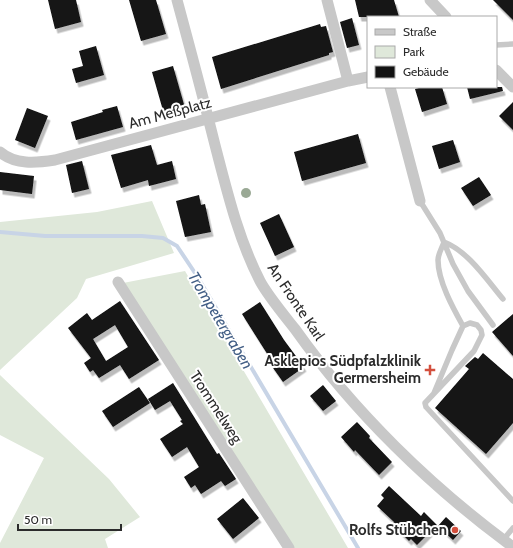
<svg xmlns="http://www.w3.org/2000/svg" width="513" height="548" font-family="Cabin,sans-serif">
<defs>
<filter id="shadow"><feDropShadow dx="2.5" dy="4.5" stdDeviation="0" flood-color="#0004"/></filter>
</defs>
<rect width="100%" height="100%" fill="#fff"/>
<path fill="#dfe8da" d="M152 201 174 253 86 279 77 298 0 370V222L97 212Z
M185 271 348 548H294L123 283Z
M0 375 109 479 140 517 105 539 108 548H0V543L44 458 0 435Z"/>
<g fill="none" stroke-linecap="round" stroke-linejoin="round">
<path stroke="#c8d4e6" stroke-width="4" d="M0 232 45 236H142L163 238 177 246 197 276 358 548"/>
</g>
<path fill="#121212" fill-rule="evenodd" filter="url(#shadow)" d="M48 0H76L81 22 55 29Z
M129 0H156L166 34 141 41Z
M355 0H394L399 17H359Z
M493 0H513V20Z
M352 18 359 45 347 48 340 22Z
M320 24 321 27 326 26 333 52 329 53V55L221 89 212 57Z
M96 46 104 75 76 83 72 69 83 66 79 51Z
M173 66 185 108 164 114 152 72Z
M423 87H442L447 104 422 112 415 89Z
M467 87H502L503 91 470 99Z
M513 102V130L499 116Z
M117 106 123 127 76 140 71 122 103 112 102 110Z
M27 108 48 116 35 148 15 140Z
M358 134 366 163 302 181 294 152Z
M453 140 460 162 439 169 432 146Z
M151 145 157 165 172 161 176 179 149 186 148 180 121 188 111 155Z
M82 161 89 189 72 193 66 165Z
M0 172 34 176 32 194 0 190Z
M479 177 491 195 473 206 461 188Z
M199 195 201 205 205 204 211 232 185 237 176 201Z
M279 214 294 247 275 256 260 223Z
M120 301 159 360 129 379 120 365 99 378 93 370 90 372 84 363 91 358 68 328 87 313 92 320ZM115 325 128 347 106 361 93 339Z
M260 302 284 340 304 367 283 382 271 365 273 363 242 314Z
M513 314V356L492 332Z
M483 353 513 379V423L486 454 435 408 469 369 465 366 475 357 478 359Z
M173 383 217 454 219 453 236 479 225 486 221 481 201 494 195 485 191 488 184 477 199 467 187 447 172 457 160 439 183 424 180 421 182 420 170 401 155 410 148 399Z
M323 385 336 401 323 411 310 396Z
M139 387 150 403 113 427 102 411Z
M357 422 370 436 369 438 392 462 379 475 355 450 354 452 341 437Z
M389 486 421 516 424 512 437 525 417 545 411 539 409 541 392 524 394 522 377 506 384 498 381 495Z
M243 498 259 518 233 539 217 519Z
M446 517 461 531 453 540 438 526Z"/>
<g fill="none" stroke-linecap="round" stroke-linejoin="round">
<path stroke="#c8c8c8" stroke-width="5.5" d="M496 45 513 44
M420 201 440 233 453 264 468 291 493 325
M444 242C442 248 438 254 438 260 438 281 453 308 463 326
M444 242C468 251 487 280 503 299
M434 393 452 350 463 326 470 323 477 325 481 330 482 335 474 351 425 403 426 407 513 501
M503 540 513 528"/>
<path stroke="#c8c8c8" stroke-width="11" d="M177 0C190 48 203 97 215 145 227 191 238 238 260 281 268 296 284 315 295 329 354 412 431 487 513 547
M327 0 348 81
M430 0 446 17
M496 70 513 87
M390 87 420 201
M0 152C15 165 36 163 55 160L348 81 368 77
M118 282 289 548"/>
</g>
<circle fill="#9aa995" cx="246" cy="193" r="5"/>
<g fill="#d34f3d" stroke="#fff" stroke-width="1.5">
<path d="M428 364h4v4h4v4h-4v4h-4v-4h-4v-4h4z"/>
<circle cx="455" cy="530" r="4"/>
</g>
<g text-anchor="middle" stroke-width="4" stroke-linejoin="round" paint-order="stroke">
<g font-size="15" fill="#2b2b2b" stroke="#fff">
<text transform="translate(170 113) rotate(-15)" y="5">Am Meßplatz</text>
<text transform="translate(296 302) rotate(56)" y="5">An Fronte Karl</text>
<text transform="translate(216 407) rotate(57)" y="5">Trommelweg</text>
</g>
<g font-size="15" font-weight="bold" fill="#2b2b2b" stroke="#fff" text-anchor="end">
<text x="421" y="366">Asklepios Südpfalzklinik<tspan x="421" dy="17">Germersheim</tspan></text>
<text x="447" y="535">Rolfs Stübchen</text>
</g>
<g font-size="16" font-style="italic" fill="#425e85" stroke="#fff">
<text transform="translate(221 320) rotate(59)" y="6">Trompetergraben</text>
</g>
</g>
<rect x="367" y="16" width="130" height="72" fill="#ffffff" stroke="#aaaaaa"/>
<rect x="375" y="29" width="20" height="6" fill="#c8c8c8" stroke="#aaaaaa"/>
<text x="403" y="36" font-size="12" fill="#2b2b2b">Straße</text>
<rect x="375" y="46" width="20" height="12" fill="#dfe8da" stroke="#aaaaaa"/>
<text x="403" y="56" font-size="12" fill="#2b2b2b">Park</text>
<rect x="375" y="66" width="20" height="12" fill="#121212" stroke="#aaaaaa"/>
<text x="403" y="76" font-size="12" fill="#2b2b2b">Gebäude</text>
<path d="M18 524v6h103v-6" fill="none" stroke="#2b2b2b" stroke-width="2"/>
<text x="24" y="524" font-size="12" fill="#2b2b2b" stroke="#ffffff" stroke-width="3" paint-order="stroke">50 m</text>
</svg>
